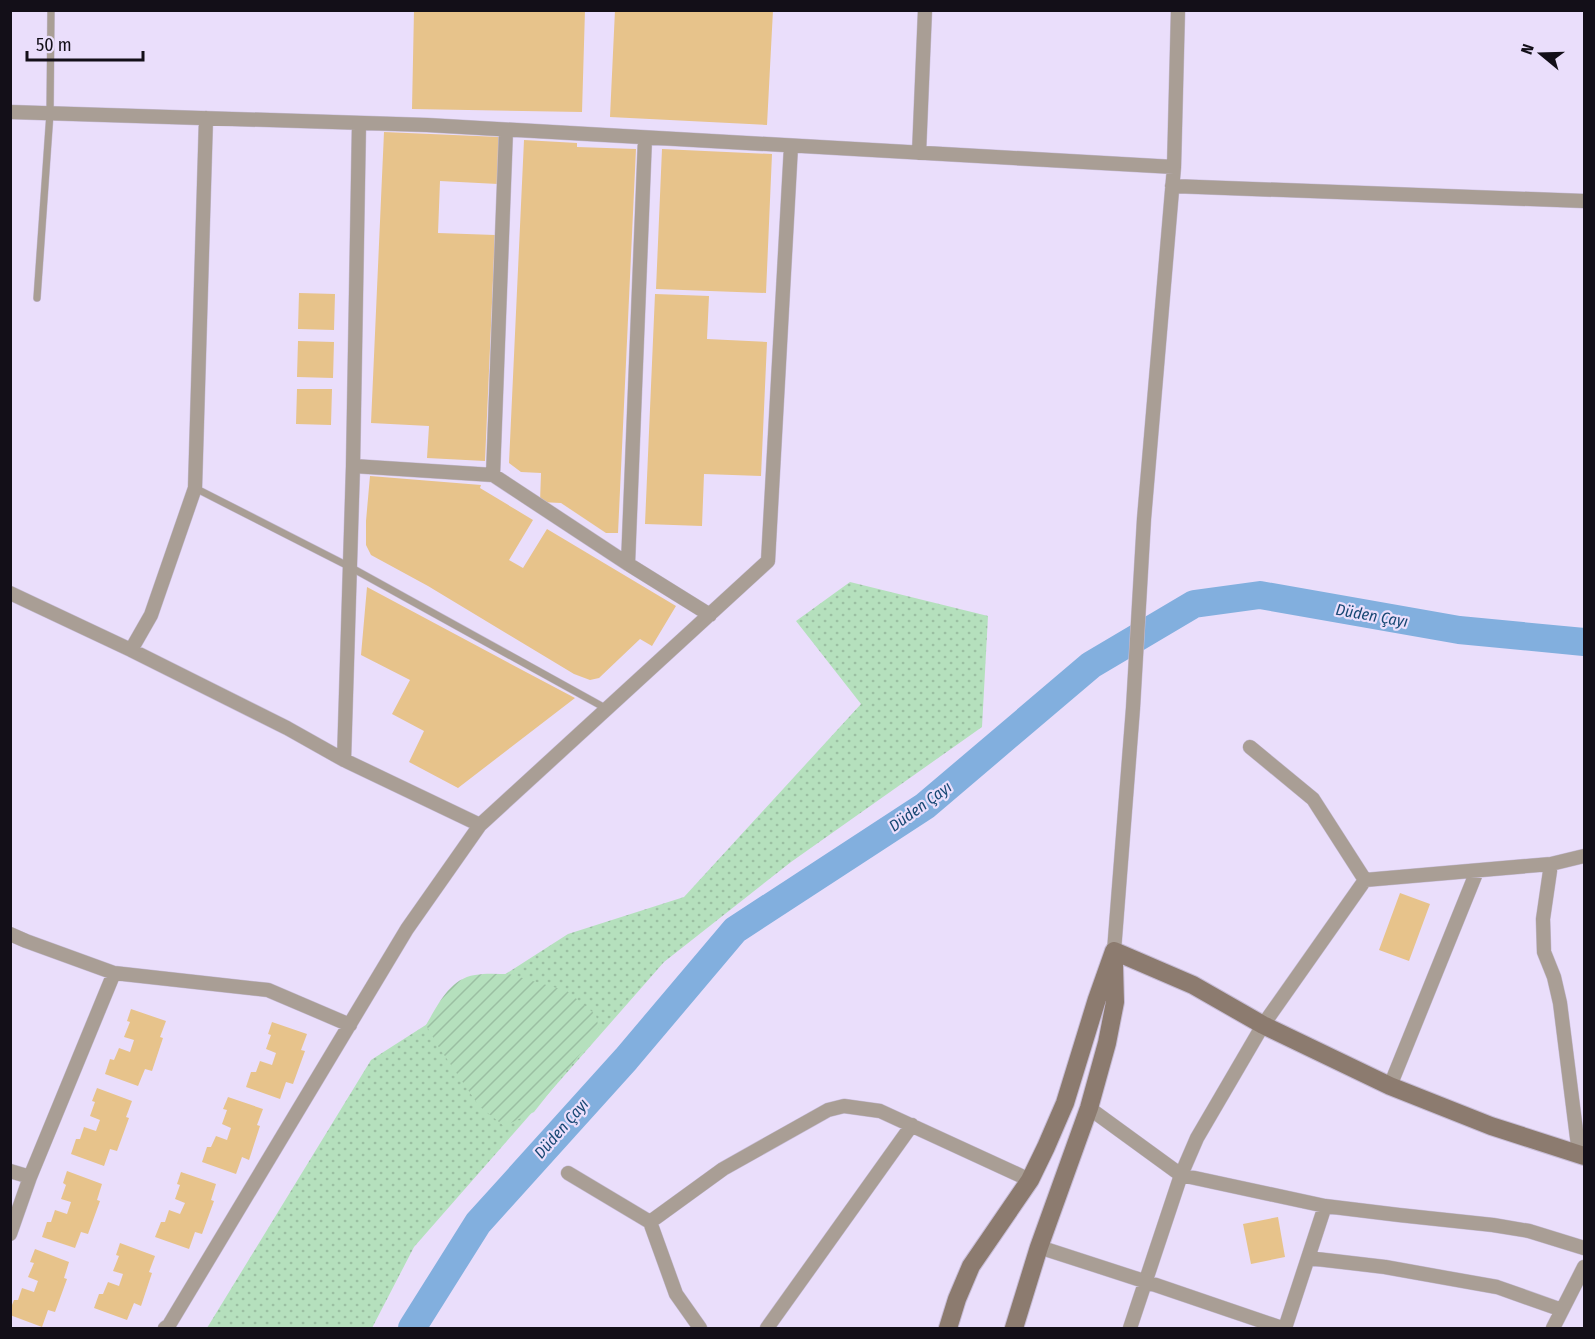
<svg xmlns="http://www.w3.org/2000/svg" width="1595" height="1339" font-family="'Fira Sans Condensed',sans-serif">
<defs>
<pattern id="grass-dots" width="8" height="8" patternUnits="userSpaceOnUse" patternTransform="scale(1.5)"><rect width="8" height="8" fill="#b5e0bd"/><path d="M2 2h.1M6 6h.1" fill="none" stroke="#9bbfa2" stroke-width="1.8" stroke-linecap="round"/></pattern>
<pattern id="garden-furrows" width="10" height="10" patternUnits="userSpaceOnUse" patternTransform="scale(1.5)"><rect width="10" height="10" fill="#b5e0bd"/><path d="M-1 1l2-2M0 10L10 0M9 11l2-2" fill="none" stroke="#9bbfa2"/></pattern>
</defs>
<rect width="100%" height="100%" fill="#eadefb"/>
<path fill="url(#grass-dots)" d="M850 582 988 616 982 727 791 862 664 962 414 1247 372 1328H207L371 1060 568 934 684 897 861 704 796 621Z"/>
<path fill="url(#garden-furrows)" d="M509 974 567 991 596 1015 599 1030 534 1112 504 1126 479 1106 438 1046 426 1025C438 1005 449 979 475 975 485 973 498 974 509 974Z"/>
<g fill="none" stroke-linecap="round" stroke-linejoin="round">
<path stroke="#82afde" stroke-width="28" d="M412 1328 478 1223 626 1059 735 930 925 806 1091 665 1194 604 1260 595 1459 630 1584 642"/>
</g>
<path fill="#e7c38b" d="M414 10H585L582 112 412 109Z
M615 10H773L767 125 610 117Z
M384 132 500 137 498 184 440 181 438 233 495 235 485 461 427 458 429 426 371 423Z
M524 140 577 143V147L636 149 618 533H606L561 503 540 502 541 473 521 472 509 463Z
M662 149 772 154 766 293 656 289Z
M299 293 335 294 334 330 298 329Z
M655 294 709 296 707 339 767 342 761 476 704 474 702 526 645 524Z
M298 341 334 342 333 378 297 377Z
M297 389H332L331 425 296 424Z
M370 476 481 485 480 488 533 520 509 560 523 568 547 529 676 606 652 646 640 639 599 678 590 680 574 674 428 586 371 555 366 545V521Z
M367 587 524 671 575 698 458 788 409 762 424 731 392 714 410 680 361 655Z
M1400 893 1430 904 1409 961 1379 950Z
M131 1009 166 1021 160 1037 163 1038 152 1071 145 1069 138 1086 105 1074 110 1059 114 1060 119 1048 130 1052 134 1040 124 1037 130 1022 127 1021Z
M272 1022 307 1034 301 1050 305 1051 293 1084 286 1082 280 1099 246 1087 251 1072H256L260 1061 272 1065 276 1053 266 1049 271 1035 268 1034Z
M97 1088 132 1101 126 1117 129 1118 117 1151 110 1149 104 1166 71 1154 76 1139H80L84 1127 96 1131 100 1120 90 1116 95 1102 92 1101Z
M228 1097 263 1109 257 1125 260 1126 249 1160 242 1157 236 1174 202 1162 207 1147H211L216 1136 227 1140 231 1128 222 1124 227 1110 223 1109Z
M67 1171 102 1184 97 1200 100 1201 88 1234 81 1232 75 1248 42 1237 47 1222H51L55 1210 67 1214 71 1202 61 1199 66 1185 63 1183Z
M181 1172 216 1184 211 1200 214 1201 202 1234 195 1232 189 1249 155 1237 161 1222H165L169 1210 180 1214 185 1203 175 1199 180 1185 177 1184Z
M1278 1217 1285 1257 1251 1264 1243 1224Z
M120 1243 155 1256 149 1272 152 1273 141 1306 134 1303 127 1320 94 1308 99 1294H103L108 1282 119 1286 123 1274 113 1271 119 1256 116 1255Z
M35 1249 69 1262 64 1278 67 1279 55 1312 48 1310 42 1327 10 1315V1310L14 1300H18L22 1288 34 1292 38 1281 28 1277 34 1263 30 1262Z"/>
<g fill="none" stroke-linecap="round" stroke-linejoin="round">
<g stroke="#c8bdd7" stroke-width="8">
<path id="service" d="M37 298 50 113 51 10
M195 488 350 567 607 709"/>
</g>
<g stroke="#c8bdd7" stroke-width="15">
<path id="minor" d="M10 112 427 125 1174 167 1178 10
M506 130 493 475 628 564 710 615
M919 153 925 10
M1172 186 1584 201
M353 466 493 475
M628 564 645 138
M10 593 131 650 287 728 344 760 480 825
M131 650 151 615 195 488 206 118
M344 760 353 466 359 123
M1551 864 1543 919 1544 952 1554 977 1560 1003 1579 1154
M1365 880 1551 864 1584 856
M10 934 26 941 114 973 268 990 350 1025
M1114 951 1133 708 1144 519 1174 167
M1390 1086 1477 871
M1089 1108 1181 1175 1325 1206 1399 1215 1493 1225 1529 1231 1584 1248
M10 1171 30 1177
M568 1173 650 1222
M10 1234 30 1177 114 973
M1039 1247 1144 1281 1282 1328
M1308 1258 1385 1267 1497 1287 1562 1310
M165 1328 169 1325 407 929 480 825 768 561 791 146
M700 1328 676 1294 650 1222 723 1169 828 1110 844 1106 880 1111 1030 1180
M767 1328 912 1125
M1130 1328 1181 1175 1197 1138 1263 1025 1365 880 1313 799 1250 747
M1285 1328 1325 1206
M1553 1328 1584 1267"/>
</g>
<g stroke="#c8bdd7" stroke-width="20">
<path id="secondary" d="M1114 951 1193 985 1263 1025 1390 1086 1491 1126 1584 1156
M948 1328 957 1299 971 1266 1030 1180 1046 1147 1065 1103 1097 999 1114 951
M1014 1328 1039 1247 1089 1108 1107 1043 1115 1002 1114 965"/>
</g>
<use href="#service" stroke="#a99e95" stroke-width="7"/>
<use href="#minor" stroke="#a99e95" stroke-width="14"/>
<use href="#secondary" stroke="#8c7b6f" stroke-width="18"/>
</g>
<g text-anchor="middle" stroke-width="4.5" stroke-linejoin="round" paint-order="stroke">
<g font-size="16" font-style="italic" fill="#164773" stroke="#eadefb">
<text transform="translate(1372 615) rotate(10)" y="6">Düden Çayı</text>
<text transform="translate(920 806) rotate(-36)" y="6">Düden Çayı</text>
<text transform="translate(561 1128) rotate(-49)" y="6">Düden Çayı</text>
</g>
</g>
<rect width="1595" height="1339" fill="none" stroke="#130f18" stroke-width="24"/>
<g transform="translate(1541 54) rotate(289)" stroke="#eadefb" stroke-width="4.5" paint-order="stroke">
<path d="M0-4.5L10 22L0 15L-10 22Z" fill="#130f18"/>
<text y="-9" font-size="16" font-weight="bold" text-anchor="middle" fill="#130f18">N</text>
</g>
<path d="M27 51v9h116v-9" fill="none" stroke="#130f18" stroke-width="3"/>
<text x="36" y="51" font-size="18" fill="#130f18" stroke="#eadefb" stroke-width="4.5" paint-order="stroke">50 m</text>
</svg>
